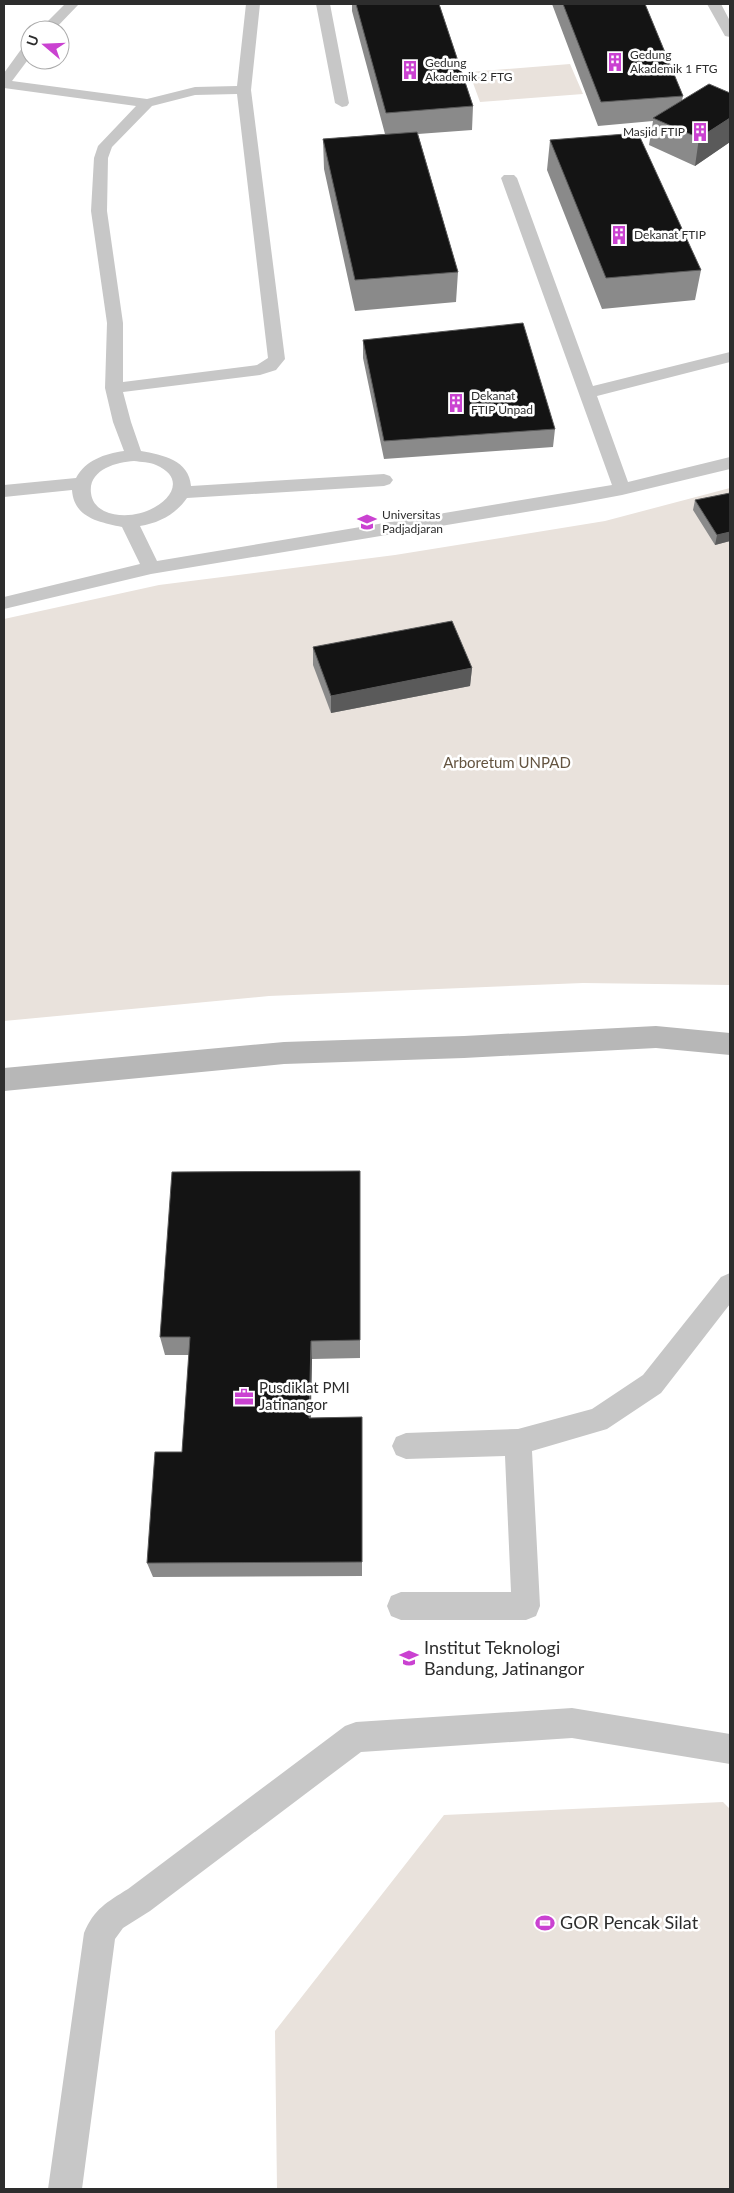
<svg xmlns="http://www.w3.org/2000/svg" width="734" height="2193" font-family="Lato,sans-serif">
<rect width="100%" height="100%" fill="#fff"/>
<path fill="#e9e2dc" d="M570 64 583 94 480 102 469 72Z
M730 488V985L583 983 269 996 4 1021V619L159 585 395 555 605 521Z
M723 1802 730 1809V2189H277L275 2031 444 1815Z"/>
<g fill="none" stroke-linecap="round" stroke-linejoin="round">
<path fill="#c7c7c7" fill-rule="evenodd" d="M65 4H79L54 30H39Z
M246 4H260L251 90 285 359 276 370 260 375 123 392 131 422 141 451C163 455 189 460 191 486L384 474 390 476 393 480 390 484 384 486 187 498C176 514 159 523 140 526L157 561 612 485 501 178 504 175H514L517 178 593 386 730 352V362L597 396 628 482 730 457V469L622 495 574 504 151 574 4 609V597L140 564 122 527C99 522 74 518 72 490L4 497V485L76 478C86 460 104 454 124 451L113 422 105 388 107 323 91 211 94 158 98 146 136 106 4 88V73L25 44 30 43V57L12 81 147 99 195 87 237 86ZM237 94 268 358 257 365 123 382V323L107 211 108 158 112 147 152 106 195 95ZM134 461C141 462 150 462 156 465 202 485 144 529 104 511 97 507 92 502 91 493 88 470 116 462 134 461Z
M316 4H330L349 103 347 106 342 107 335 103Z
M707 4H721L730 21V37L725 36Z
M730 1273V1304L661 1393 607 1429 532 1451 540 1606 536 1616 526 1620H401L391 1616 387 1606 391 1596 401 1592H511L505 1456 406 1459 396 1455 392 1446 396 1437 406 1433 518 1429 592 1409 643 1375 721 1277Z
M572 1708 730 1734V1764L572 1738 361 1752 150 1911 123 1928 115 1939 82 2189H48L84 1933C94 1909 107 1902 128 1889L345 1726 356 1722Z"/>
<path fill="#b7b7b7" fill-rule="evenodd" d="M656 1026 730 1033V1055L656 1048 464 1058 284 1064 4 1091V1068L284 1042 464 1036Z"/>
</g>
<path fill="#8a8a8a" d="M352 4H439L473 106 472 130 418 134 458 272 456 302 355 311 324 169 323 139 385 134 352 11Z
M552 4H645L683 96 682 100 730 93V142L695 166 649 145 653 121 598 126Z
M550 140 701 270 695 300 602 309 547 170Z
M363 340 555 429 553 447 384 459 363 358Z
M730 493V541L715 545 693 510 695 500Z
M313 647 472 668 470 686 331 713 313 665Z
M360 1171V1358L312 1359 311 1418 362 1417V1576L153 1577 147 1563 182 1452 189 1355H165L160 1337Z"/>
<path fill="#5a5a5a" d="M730 118V142L695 166 699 138Z
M730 532V541L715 545 717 535Z
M472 668 470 686 331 713V696Z
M311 1341 312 1359 310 1434 309 1418Z"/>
<path fill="#141414" stroke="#5a5a5a" d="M356 4H439L473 106 386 113Z
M563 4H645L683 96 601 102Z
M709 84 730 93V118L699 138 653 118Z
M417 132 458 272 355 280 323 139Z
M638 133 701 270 606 278 550 140Z
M523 323 555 429 384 441 363 340Z
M730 493V532L717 535 695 500Z
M452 621 472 668 331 696 313 647Z
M360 1171V1340L311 1341 309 1418 362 1417V1562L147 1563 155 1452H182L190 1337H160L172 1172Z"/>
<defs>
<g id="building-bare" transform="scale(1.5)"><path d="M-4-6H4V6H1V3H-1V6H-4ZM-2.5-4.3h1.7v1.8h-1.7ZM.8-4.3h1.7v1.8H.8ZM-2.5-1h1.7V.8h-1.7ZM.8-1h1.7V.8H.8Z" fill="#ca42d1" stroke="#fff" stroke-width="2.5" paint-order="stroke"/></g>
<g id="university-bare" transform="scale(1.5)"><path d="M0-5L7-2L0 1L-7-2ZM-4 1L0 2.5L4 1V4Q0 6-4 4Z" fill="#ca42d1" stroke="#fff" stroke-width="2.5" paint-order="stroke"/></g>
<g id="office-bare" transform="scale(1.5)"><path d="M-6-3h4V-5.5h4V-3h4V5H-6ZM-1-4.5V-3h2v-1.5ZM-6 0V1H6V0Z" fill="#ca42d1" stroke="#fff" stroke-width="2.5" paint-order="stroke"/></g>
<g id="stadium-bare" transform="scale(1.5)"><path d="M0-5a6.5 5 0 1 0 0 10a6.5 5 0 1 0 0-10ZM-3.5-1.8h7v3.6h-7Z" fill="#ca42d1" stroke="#fff" stroke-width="2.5" paint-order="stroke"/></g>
</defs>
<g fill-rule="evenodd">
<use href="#building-bare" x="615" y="62"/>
<use href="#building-bare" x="410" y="70"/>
<use href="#building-bare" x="700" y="132"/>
<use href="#building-bare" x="619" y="235"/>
<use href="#building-bare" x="456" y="403"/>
<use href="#university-bare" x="367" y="522"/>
<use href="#office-bare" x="244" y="1397"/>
<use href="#university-bare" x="409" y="1658"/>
<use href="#stadium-bare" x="545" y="1923"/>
</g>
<g text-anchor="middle" stroke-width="5" stroke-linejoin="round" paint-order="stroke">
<g font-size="12" fill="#2d2d2d" stroke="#fff" text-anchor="start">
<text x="630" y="59">Gedung<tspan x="630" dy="14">Akademik 1 FTG</tspan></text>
<text x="425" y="67">Gedung<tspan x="425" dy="14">Akademik 2 FTG</tspan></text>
<text x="685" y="136" text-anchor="end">Masjid FTIP</text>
<text x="634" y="239">Dekanat FTIP</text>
<text x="471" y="400">Dekanat<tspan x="471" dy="14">FTIP Unpad</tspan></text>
<text x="382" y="519">Universitas<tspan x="382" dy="14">Padjadjaran</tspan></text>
</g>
<g font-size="15" fill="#645440" stroke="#fff">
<text x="507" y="768">Arboretum UNPAD</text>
</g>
<g font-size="15" fill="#2d2d2d" stroke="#fff" text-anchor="start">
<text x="259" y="1393">Pusdiklat PMI<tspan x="259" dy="17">Jatinangor</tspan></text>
</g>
<g font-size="18" fill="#2d2d2d" stroke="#fff" text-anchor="start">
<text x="424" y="1654">Institut Teknologi<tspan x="424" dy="21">Bandung, Jatinangor</tspan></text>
<text x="560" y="1929">GOR Pencak Silat</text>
</g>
</g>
<rect width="734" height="2193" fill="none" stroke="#2d2d2d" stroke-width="10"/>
<g transform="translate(45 45) rotate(289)"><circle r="24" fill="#ffffff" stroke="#ababab"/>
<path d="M0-4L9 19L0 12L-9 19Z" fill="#ca42d1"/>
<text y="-8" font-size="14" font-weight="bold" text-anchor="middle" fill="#2d2d2d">U</text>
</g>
</svg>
